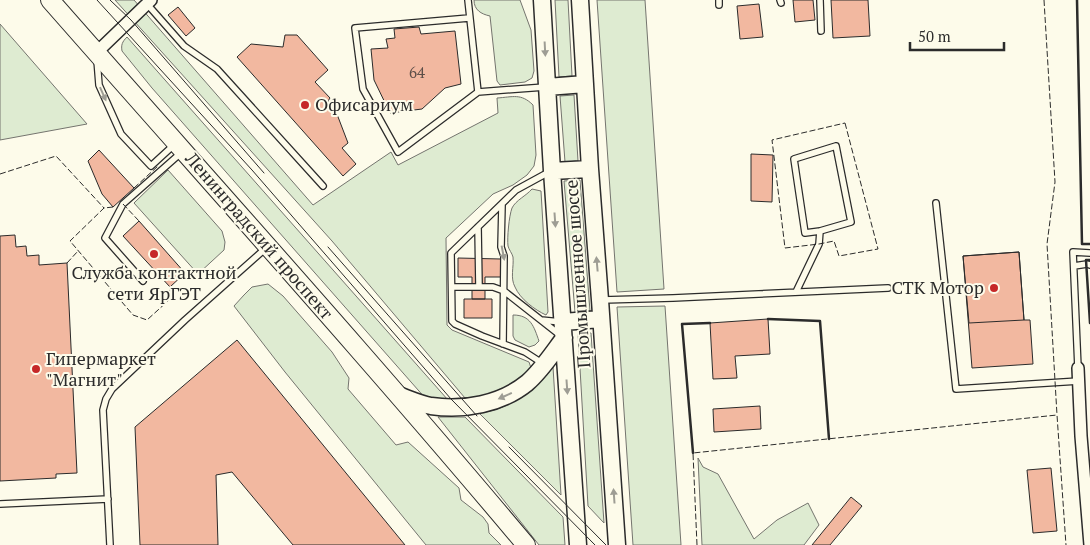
<svg xmlns="http://www.w3.org/2000/svg" width="1090" height="545" font-family="'PT Serif',serif">
<rect width="100%" height="100%" fill="#fdfbea"/>
<path fill="#deebd1" stroke="#74746e" d="M115 0H134L313 205 391 152 398 165 498 113 497 98C513 97 521 93 533 105L536 155 534 166 527 175 513 185 493 194 446 238 447 325 452 330 529 362 531 368C509 389 496 396 465 398L332 241Z
M474 0H520L531 30 534 71 532 78 525 82 500 85 497 81 490 16C481 14 474 10 474 0Z
M555 0H568L572 76 559 77Z
M597 0H645L664 289 617 292Z
M0 24 87 124 0 140Z
M127 37 448 400 426 399 152 88 122 51C121 45 122 42 127 37Z
M574 95 578 161 565 162 560 96Z
M168 170 222 231 225 242 224 250 198 274 134 203Z
M580 180 590 311 575 312 564 181Z
M532 189 541 191 548 312 546 315C535 310 520 299 515 287 510 278 514 267 513 257 512 253 509 250 508 246 507 238 509 216 512 208 516 200 526 196 532 189Z
M268 284 283 296 332 352 349 378 348 389 396 445 408 442 459 488 461 500 483 517 488 524 489 533 501 545H426L285 372 234 306 244 295 252 287Z
M665 306 681 545H633L617 307Z
M513 315C531 315 534 327 539 341L535 345 529 347 515 340 513 336Z
M591 333 604 523 588 506 578 334Z
M553 367 561 495 479 413C508 410 536 390 553 367Z
M438 417H465L563 517 565 545H539Z
M698 458 703 467 718 474 754 539 777 520 808 503 819 525 804 545H702Z"/>
<path fill="#f2b8a0" stroke="#2b2b2b" d="M793 0H813L815 20 795 22Z
M831 0H868L870 36 833 38Z
M759 4 763 37 740 39 737 6Z
M178 7 195 28 186 36 168 15Z
M419 27 421 34 455 31 461 84 445 88 422 109 390 113 374 80 371 49 388 48 386 39 395 38 394 29Z
M285 35H297L328 70 315 82 330 98 328 101 335 109 348 143 342 148 356 164 343 176 237 57 251 44 283 47Z
M99 150 134 188 113 207 102 194 88 161Z
M751 154 773 155 772 202 751 201Z
M139 221 185 273 170 287 123 236Z
M15 235 16 247 26 246 27 256 39 255V265L67 263 77 473 56 474V478L0 481V236Z
M1019 252 1024 320H1030L1033 364 972 368 963 256Z
M1019 252 1024 320 969 323 963 256Z
M458 258 501 259V277H485V299H472V277H458Z
M464 299H492V318H464Z
M768 319 770 354 735 356 737 378 713 379 710 323Z
M237 340 405 545H293L232 472 216 475 218 545H140L135 427Z
M760 406 761 429 714 432 713 409Z
M1051 468 1057 531 1033 533 1027 470Z
M851 497 862 506 830 545H812Z"/>
<g fill="none" stroke-linecap="round" stroke-linejoin="round">
<g stroke="#2b2b2b" stroke-width="8">
<path id="service" d="M468 0 478 92 545 87
M719 0V5
M780 0 781 3
M820 0 821 31
M147 2V4L184 46 217 69 323 186
M469 18 355 28 363 89 398 152 478 92
M97 60 99 85 121 134 151 166 175 144
M936 203 956 389 1079 381
M502 205 501 247 504 256 503 344
M478 227 479 287
M1074 266 1087 264 1090 265
M143 281 105 238 123 204 182 152
M452 287H493L504 291 560 335
M796 292 819 244 820 231 851 222 836 146 794 159 805 233 820 231
M602 300 673 298 888 288
M541 320 561 322
M542 363 525 352 482 336 455 324 452 321 451 253 516 190 549 172
M1078 368 1073 252 1090 253
M0 504 108 499
M110 545 103 410 106 399 112 389 185 320 266 248"/>
</g>
<g stroke="#2b2b2b" stroke-width="14">
<path id="minor" d="M96 53 151 0
M1078 368 1081 436 1090 545"/>
</g>
<g stroke="#2b2b2b" stroke-width="19">
<path id="secondary" d="M542 0 552 171 578 545
M580 0 590 169 600 300 617 545
M547 87 585 84
M552 171 590 169
M563 322 601 319
M398 395C409 399 420 404 431 406 464 411 501 404 527 383 541 371 552 354 564 338"/>
</g>
<g stroke="#2b2b2b" stroke-width="20">
<path id="primary" d="M50 0C209 181 371 360 526 545"/>
</g>
<use href="#service" stroke="#fdfbea" stroke-width="5.5"/>
<use href="#minor" stroke="#fdfbea" stroke-width="11"/>
<use href="#secondary" stroke="#fdfbea" stroke-width="16"/>
<use href="#primary" stroke="#fdfbea" stroke-width="18"/>
<path stroke="#2b2b2b" stroke-width="1" d="M97 0 252 170 451 399 595 545
M110 0 131 20 264 173
M328 247 477 416
M509 447 606 545"/>
<path stroke="#2b2b2b" stroke-width="1" stroke-dasharray="6 2.5" stroke-linecap="butt" d="M1044 0 1055 182 1047 244 1057 415
M845 123 878 249 839 256 834 241 819 244 785 248 772 140Z
M0 174 56 156 104 208
M134 188 158 166
M123 204 139 221
M113 207 104 208 70 241 133 315 147 320 169 300 170 287
M67 263 78 251
M697 545 693 453 1057 415 1066 545"/>
<path stroke="#2b2b2b" stroke-width="2.5" d="M1077 0 1082 244H1090
M1090 260H1086L1090 323
M768 319 820 321 829 439
M693 453 682 324 710 323"/>
</g>
<defs><path id="oneway-solid" d="M-6-.8H1V-3.2L6.5 0L1 3.2V.8H-6Z" transform="scale(1.25)"/></defs>
<g fill="#9e9d94">
<use href="#oneway-solid" transform="translate(545 49) rotate(87)"/>
<use href="#oneway-solid" transform="translate(103 94) rotate(66)"/>
<use href="#oneway-solid" transform="translate(555 220) rotate(86)"/>
<use href="#oneway-solid" transform="translate(503 253) rotate(79)"/>
<use href="#oneway-solid" transform="translate(597 264) rotate(-95)"/>
<use href="#oneway-solid" transform="translate(567 387) rotate(86)"/>
<use href="#oneway-solid" transform="translate(505 396) rotate(156)"/>
<use href="#oneway-solid" transform="translate(614 496) rotate(-94)"/>
</g>
<g fill="#c62828" stroke="#fdfbea" stroke-width="2">
<circle cx="305" cy="105" r="5"/>
<circle cx="154" cy="254" r="5"/>
<circle cx="994" cy="288" r="5"/>
<circle cx="36" cy="369" r="5"/>
</g>
<g text-anchor="middle" stroke-width="4" stroke-linejoin="round" paint-order="stroke">
<g font-size="15" fill="#5d4e48">
<text x="417" y="78">64</text>
</g>
<g font-size="18" fill="#2b2b2b" stroke="#fdfbea" text-anchor="start">
<text x="315" y="111">Офисариум</text>
<text x="154" y="279" text-anchor="middle">Служба контактной<tspan x="154" dy="21">сети ЯрГЭТ</tspan></text>
<text x="984" y="294" text-anchor="end">СТК Мотор</text>
<text x="46" y="365">Гипермаркет<tspan x="46" dy="21">"Магнит"</tspan></text>
</g>
<g font-size="18" fill="#2b2b2b" stroke="#fdfbea">
<text transform="translate(259 236) rotate(49)" y="6">Ленинградский проспект</text>
<text transform="translate(578 274) rotate(-94)" y="6">Промышленное шоссе</text>
</g>
</g>
<path d="M910 42v8h94v-8" fill="none" stroke="#2b2b2b" stroke-width="2.5"/>
<text x="918" y="42" font-size="15" fill="#2b2b2b" stroke="#fdfbea" stroke-width="4" paint-order="stroke">50 m</text>
</svg>
